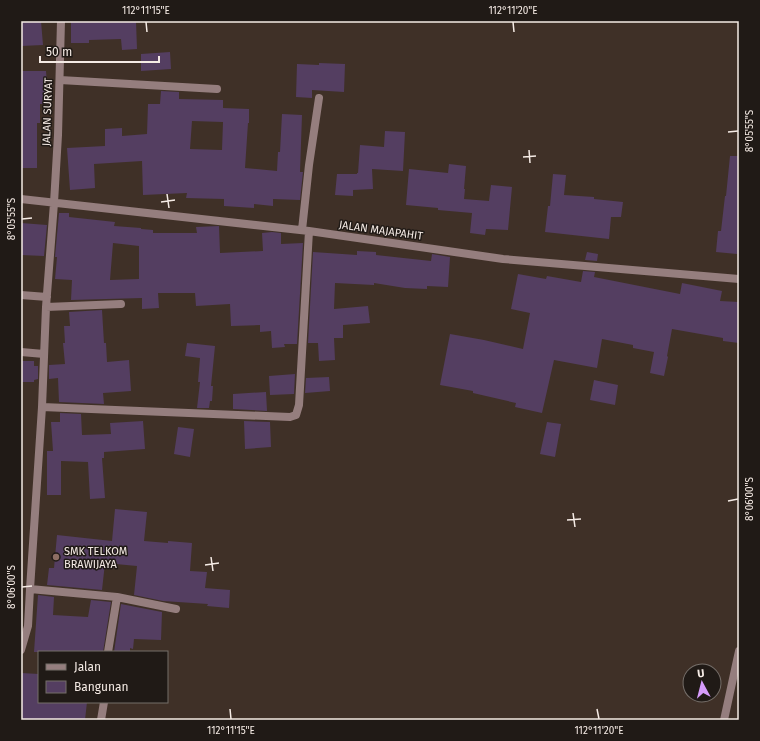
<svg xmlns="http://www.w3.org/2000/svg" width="760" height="741" font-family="'Fira Sans',sans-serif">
<rect width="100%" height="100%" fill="#3f3027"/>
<path fill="#543e61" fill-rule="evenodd" d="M21 21H41L43 45 21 46Z
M95 21H136L137 49 122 50 121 39 89 40V43H71V22H95Z
M170 52 171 69 141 71V54Z
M319 63 345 64 344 92 312 90V98L296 97 297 64 319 65Z
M21 71H46L47 85H45V104H40V123H37V168H21Z
M161 91 179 92V99L223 100V108L249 109V123H248L245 168 277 171 278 152H280L282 114 302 115 300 172H303L300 200 273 199V206L254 204V208L224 206V199L186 198 187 193 143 195 142 161 94 164 95 188 70 190 67 148 105 146V129L122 128V136L147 134 148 104H160ZM192 121 223 122 222 150 190 149Z
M385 131 405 132 403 171 372 169 373 189 353 190V196L335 195 337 174H357V173H358L360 145 384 147Z
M730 156H739V237L737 254 716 252 718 231H721L725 196H726Z
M449 164 466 166 464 189H465L464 199 489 201 491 185 512 187 508 230 486 229 485 235 470 233 472 213 438 210V208L406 205 409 169 448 173Z
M553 174 566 175 564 195 594 197V199L623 202 621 217H611L609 239 545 232 548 206H550Z
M59 213H69V217L115 222 114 226 141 228V229L153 230V233H197L196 227 219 226 220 253 263 251 262 233 272 232 281 233V244L303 243 297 344H284L285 347 272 348 271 331 260 332V325L231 326 230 304 196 306 195 293H158L159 308 142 309V298L71 300 72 280 55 279 57 257H55ZM113 243 139 246V279L110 280Z
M21 223 47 225 44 256 21 255Z
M357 251 376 252V255L431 261 432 254 450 257 448 287 427 286V289L405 288 374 283V285L335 283 334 309 368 306 370 323 343 325V338H334L335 360 319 361 318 343H308L313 252 357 255Z
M587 252 598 254 597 261 585 260Z
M583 271 595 272 594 277 680 294 682 283 722 291 720 301 739 302V343L723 341V338L672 329 667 356 668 357 664 376 650 373 654 352 633 348V345L602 339 597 368 554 360 542 413 515 407 516 403 473 393V391L440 385 450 334 484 340 523 349 530 313 511 309 518 274 546 279 547 276 581 282Z
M102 310 104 343H106L107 362 129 360 131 391 103 393 104 404 59 402 58 378 49 379V365L65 364 63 343H65L64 326H70L69 312Z
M187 343 215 346 211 386H213L212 401H210L209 408H197L200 382H198L200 358 185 356Z
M21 361H34V366H38V379L34 380V382H22Z
M295 374 294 394 270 395 269 376Z
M329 377 330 391 305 393 306 378Z
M594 380 618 385 615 405 590 400Z
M266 392 267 411 233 409V394Z
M60 413 81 414 82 435 111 434 110 423 143 421 145 449 104 452V458H102L105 498 90 499 88 462 61 461V495H47V451H53L51 422H60Z
M244 421 270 422 271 447 245 449Z
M547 422 561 424 555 457 540 454Z
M178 427 194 429 190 457 174 454Z
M115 509 147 512 144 541 168 543V541L192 543 190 571 207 572 205 588 230 590 229 608 207 606 208 604 163 601 134 595 137 566 105 563 102 590 47 585 49 568H54L57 535 112 541Z
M38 595 54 597 53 615 88 617 91 600 111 602 103 652H34Z
M121 604 162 612 161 640 134 639 133 649 130 648V652H114Z
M21 673 39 674V702H87L85 720H21Z"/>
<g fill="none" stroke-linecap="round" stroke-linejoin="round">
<path stroke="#957e7e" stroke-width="8" d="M60 80 217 89
M21 199 309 231 503 259 739 279
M302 230 309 165 319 98
M21 295 47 297
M46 307 121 304
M21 352 44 354
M42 407 290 417 296 415 299 405 309 231
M30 589 117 597 176 609
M21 650 28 626 30 589 42 407 46 307 54 203 58 135 61 21
M108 652 117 597
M101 720 104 702
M724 720 739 651"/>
</g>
<path fill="none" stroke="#f5ebe5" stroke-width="1.5" d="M146 22 147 32M513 22 514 32M728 132 738 131M529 150 530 163M523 157 536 156M167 194 169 208M161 202 175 200M22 219 32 218M728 501 738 499M573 513 575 527M567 520 581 519M211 557 213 571M205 565 219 563M22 587 32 586M230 709 231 719M597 709 599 719"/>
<circle fill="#8d6e63" stroke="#201a16" stroke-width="1.5" cx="56" cy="557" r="4"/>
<g text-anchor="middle" stroke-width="3" stroke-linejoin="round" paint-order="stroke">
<g font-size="11" fill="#f5ebe5" stroke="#201a16">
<text transform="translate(47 112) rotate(-88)" y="4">JALAN SURYAT</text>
<text transform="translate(381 230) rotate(8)" y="4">JALAN MAJAPAHIT</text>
</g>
<g font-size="11" fill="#f5ebe5" stroke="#201a16" text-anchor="start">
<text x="64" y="555">SMK TELKOM<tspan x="64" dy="13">BRAWIJAYA</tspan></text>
</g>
</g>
<rect width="760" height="741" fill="none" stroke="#201a16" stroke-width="44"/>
<rect x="38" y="651" width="130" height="52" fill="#201a16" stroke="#756e69"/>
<rect x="46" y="664" width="20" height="6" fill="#957e7e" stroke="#756e69"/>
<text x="74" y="671" font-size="12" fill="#f5ebe5">Jalan</text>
<rect x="46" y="681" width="20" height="12" fill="#543e61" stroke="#756e69"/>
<text x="74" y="691" font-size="12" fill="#f5ebe5">Bangunan</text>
<g transform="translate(702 683) rotate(353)"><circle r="19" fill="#201a16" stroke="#756e69"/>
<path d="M0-3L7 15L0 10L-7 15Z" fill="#d59bfa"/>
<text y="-6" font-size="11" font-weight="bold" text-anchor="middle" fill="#f5ebe5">U</text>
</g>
<path d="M40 56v6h119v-6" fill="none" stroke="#f5ebe5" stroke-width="2"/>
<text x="46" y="56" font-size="12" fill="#f5ebe5" stroke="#201a16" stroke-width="3" paint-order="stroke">50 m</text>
<rect x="22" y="22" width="716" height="697" fill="none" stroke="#f5ebe5" stroke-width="1.5"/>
<g font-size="10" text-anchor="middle" fill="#f5ebe5">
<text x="146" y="14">112°11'15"E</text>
<text x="513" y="14">112°11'20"E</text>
<text transform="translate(749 131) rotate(-90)" y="4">8°05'55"S</text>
<text transform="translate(11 219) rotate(-90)" y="4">8°05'55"S</text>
<text transform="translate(749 499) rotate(-90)" y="4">8°06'00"S</text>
<text transform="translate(11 587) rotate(-90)" y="4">8°06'00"S</text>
<text x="231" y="734">112°11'15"E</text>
<text x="599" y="734">112°11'20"E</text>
</g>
</svg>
